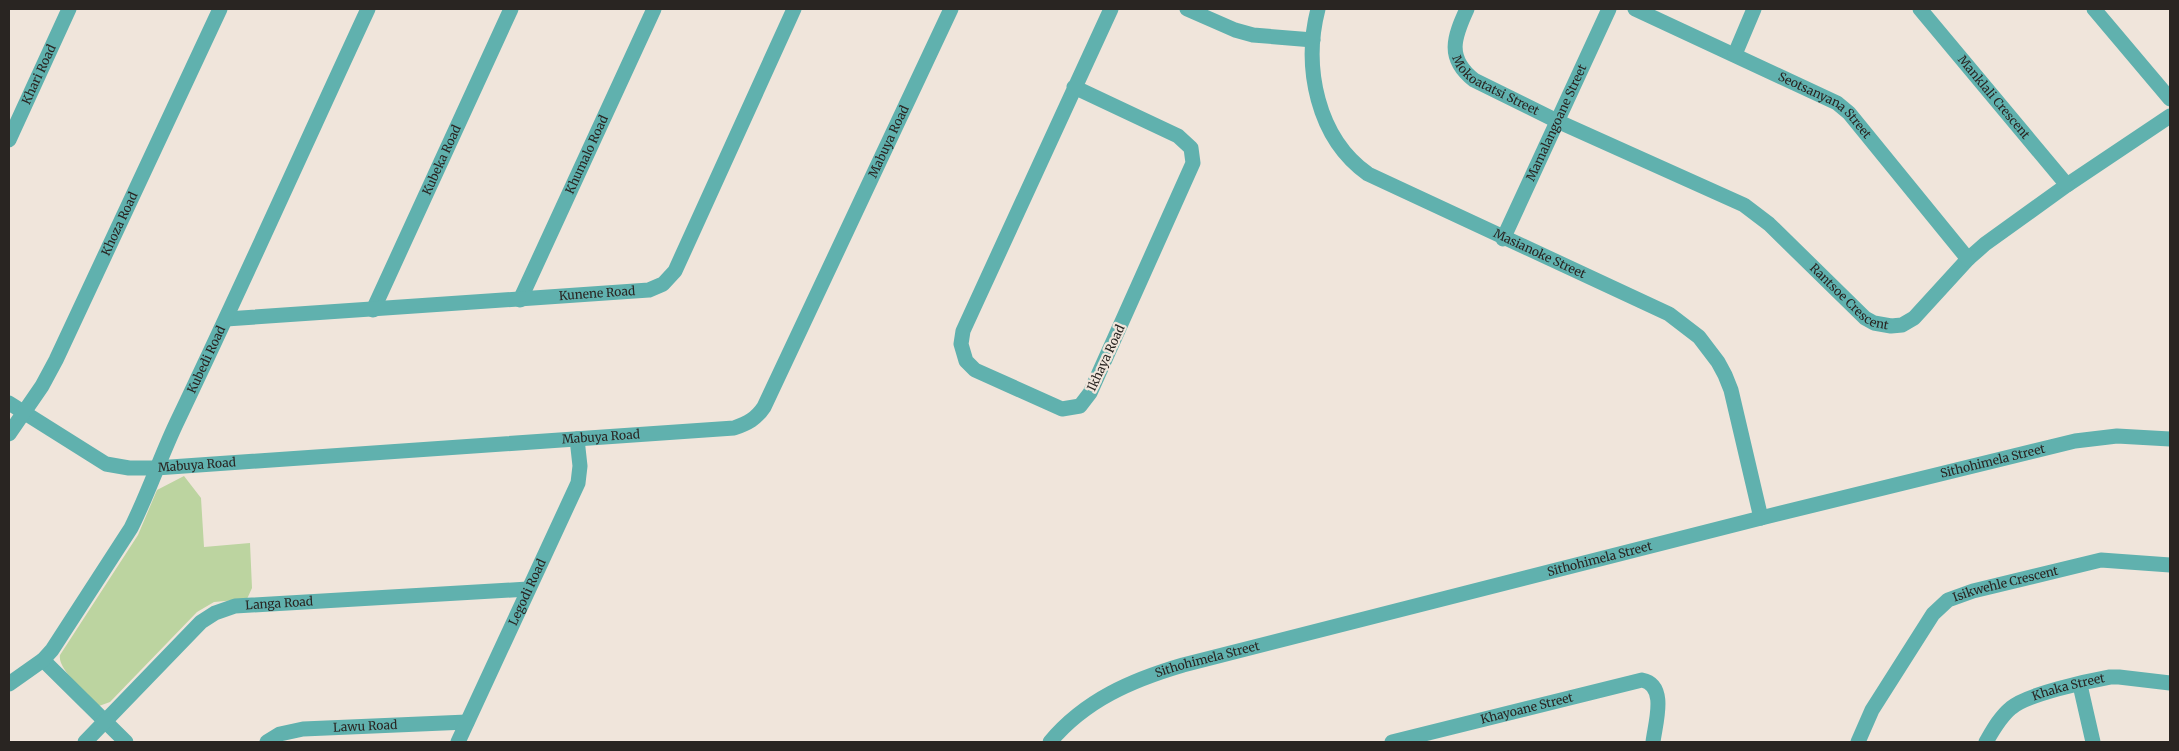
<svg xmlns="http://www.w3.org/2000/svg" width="2179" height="751" font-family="Merriweather,serif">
<rect width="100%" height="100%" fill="#f0e5db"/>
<path fill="#bcd4a0" d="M184 476 201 498 204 547 250 543 252 588 247 599 214 602 197 612 110 702 99 706C89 695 57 670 60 655L138 535 157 490Z"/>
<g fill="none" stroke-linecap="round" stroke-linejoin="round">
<g stroke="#60b1ae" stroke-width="15">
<path d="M1187 9 1235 30 1253 35 1313 40"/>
<path id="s1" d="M1318 9C1303 67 1317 138 1368 174L1669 314 1699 337 1718 362 1725 375 1731 390 1761 518"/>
<path id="s2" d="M1467 9C1454 37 1446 58 1474 80L1557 121 1744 205 1769 224 1865 318 1874 323 1891 326 1902 325 1914 318 1968 259 1985 244 2067 185 2170 116"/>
<path id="s3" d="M1635 9 1837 103 1849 113 1968 259"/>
<path id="s4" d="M1920 9 2067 185"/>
<path d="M2094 9 2170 99"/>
<path d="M1735 54 1754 9"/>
<path d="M1074 87 1178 136 1191 148 1193 163 1090 393 1080 406 1062 409 975 370 966 361 961 344 963 331 974 307 1111 9"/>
<path id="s5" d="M9 140 69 9"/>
<path id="s6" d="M1503 239 1609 9"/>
<path id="s7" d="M520 300 654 9"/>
<path id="s8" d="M373 310 511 9"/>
<path id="s9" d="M226 319 649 290 663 284 675 271 794 9"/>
<path id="s10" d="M9 403 106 464 129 468H156C348 454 541 441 734 428 748 423 756 419 764 407L951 9"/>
<path id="s11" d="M9 434 42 386 56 360 220 9"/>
<path d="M43 660 126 742"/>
<path id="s12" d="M9 684 43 660 52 650 131 528C148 494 160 458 176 424 242 286 304 147 368 9"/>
<path d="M2080 685 2093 742"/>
<path id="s13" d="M85 742 201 622 215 613 235 606 528 589"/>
<path id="s14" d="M267 742 280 734 303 729 467 722"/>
<path id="s15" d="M458 742 578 483 580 466 577 439"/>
<path id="s16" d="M1050 742C1085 700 1132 680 1183 665L1761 518 2075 441 2117 436 2170 439"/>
<path id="s17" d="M1392 742 1642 680C1668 685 1655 724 1653 742"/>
<path id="s18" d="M1858 742 1872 710 1933 614 1948 600 1973 591 2101 560 2170 565"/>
<path id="s19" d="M1986 742C1993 730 2000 717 2011 708 2027 694 2088 681 2110 677H2119L2170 683"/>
</g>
</g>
<g text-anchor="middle" stroke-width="4.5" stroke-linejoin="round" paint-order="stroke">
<g font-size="12" fill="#292522" stroke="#f0e5db">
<text dy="4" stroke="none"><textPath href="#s5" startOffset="72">Khari Road</textPath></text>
<text dy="4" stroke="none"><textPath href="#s2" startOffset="100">Mokoatatsi Street</textPath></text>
<text dy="4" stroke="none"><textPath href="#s4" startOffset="115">Manklali Crescent</textPath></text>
<text dy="4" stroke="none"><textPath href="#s3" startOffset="214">Seotsanyana Street</textPath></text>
<text dy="4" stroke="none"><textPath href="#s6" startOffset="128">Mamalangoane Street</textPath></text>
<text dy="4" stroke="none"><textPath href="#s10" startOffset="1075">Mabuya Road</textPath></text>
<text dy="4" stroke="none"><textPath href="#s7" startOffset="160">Khumalo Road</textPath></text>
<text dy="4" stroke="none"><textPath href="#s8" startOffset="165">Kubeka Road</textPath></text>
<text dy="4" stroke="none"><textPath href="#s11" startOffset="238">Khoza Road</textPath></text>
<text dy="4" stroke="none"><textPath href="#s1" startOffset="372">Masianoke Street</textPath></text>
<text dy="4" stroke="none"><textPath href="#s2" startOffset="518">Rantsoe Crescent</textPath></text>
<text dy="4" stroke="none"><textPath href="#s9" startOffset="372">Kunene Road</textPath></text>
<text transform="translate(1106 358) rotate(-65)" y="4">Ikhaya Road</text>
<text dy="4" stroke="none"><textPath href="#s12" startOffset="385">Kubedi Road</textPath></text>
<text dy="4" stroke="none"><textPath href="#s10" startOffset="611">Mabuya Road</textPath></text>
<text dy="4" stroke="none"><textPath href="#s16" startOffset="991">Sithohimela Street</textPath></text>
<text dy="4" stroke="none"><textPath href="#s10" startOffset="206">Mabuya Road</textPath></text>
<text dy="4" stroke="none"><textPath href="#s16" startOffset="586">Sithohimela Street</textPath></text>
<text dy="4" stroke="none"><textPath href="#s18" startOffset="229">Isikwehle Crescent</textPath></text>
<text dy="4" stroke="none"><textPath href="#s15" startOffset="165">Legodi Road</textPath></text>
<text dy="4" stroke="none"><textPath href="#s13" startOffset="249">Langa Road</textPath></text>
<text dy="4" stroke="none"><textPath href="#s16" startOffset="181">Sithohimela Street</textPath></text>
<text dy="4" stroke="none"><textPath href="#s19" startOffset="104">Khaka Street</textPath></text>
<text dy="4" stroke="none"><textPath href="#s17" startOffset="139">Khayoane Street</textPath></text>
<text dy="4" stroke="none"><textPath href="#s14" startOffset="101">Lawu Road</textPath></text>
</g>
</g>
<rect width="2179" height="751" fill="none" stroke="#292522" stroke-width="20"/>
</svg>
